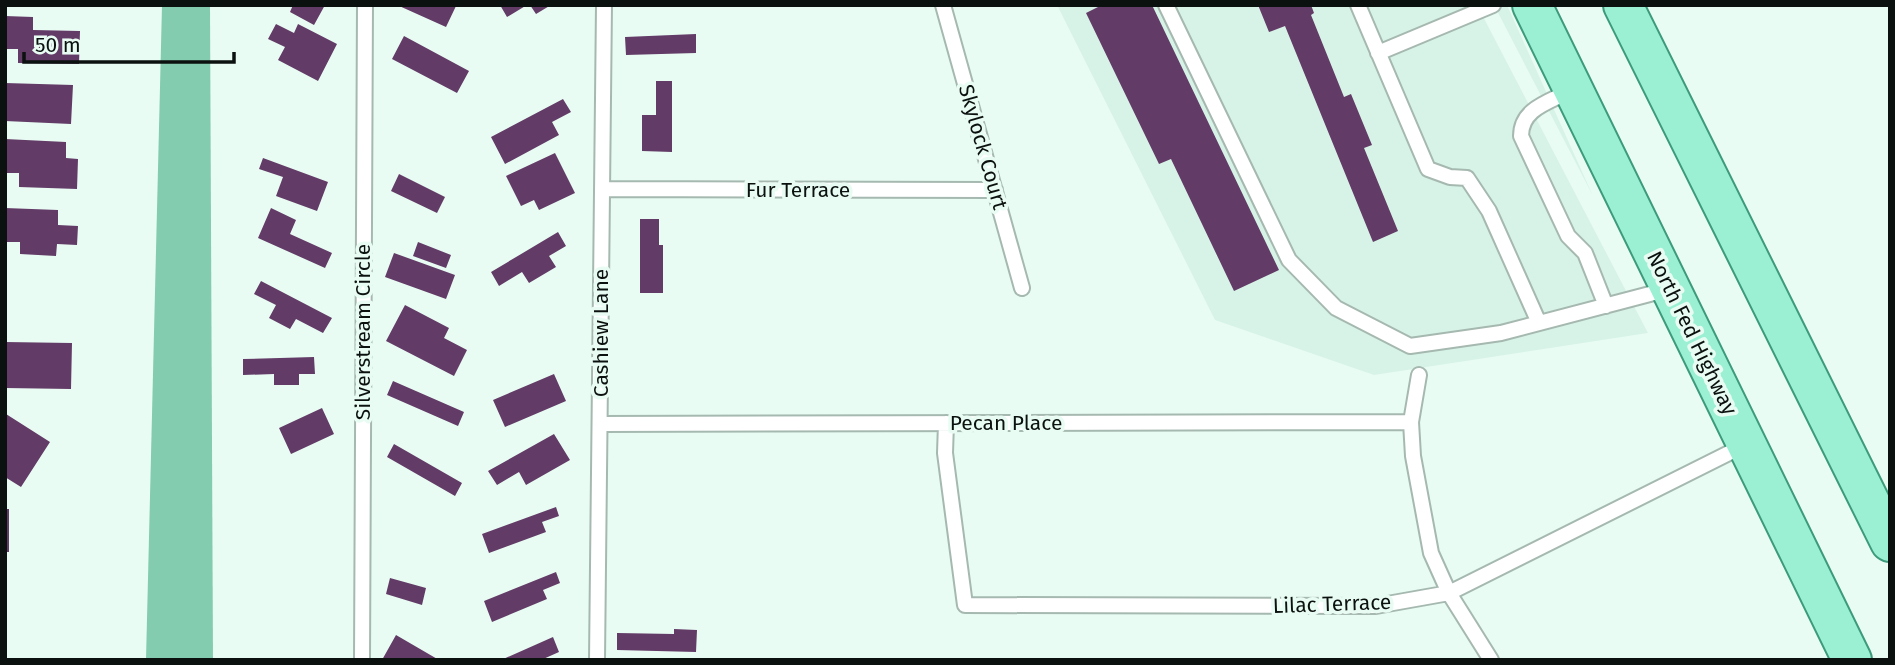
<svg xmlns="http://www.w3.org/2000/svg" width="1895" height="665" font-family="'Fira Sans',sans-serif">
<rect width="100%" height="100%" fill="#e9fcf4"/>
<path fill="#d7f3e7" d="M1057 5H1477L1648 333 1374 375 1215 320Z
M1494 5H1507L1593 196Z"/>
<path fill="#83ccaf" d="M162 5H210L213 660H146Z"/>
<path fill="#623b66" d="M293 5H325L314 25 290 12Z
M397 5H453L456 6 446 27Z
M500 5H527L507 17Z
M530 5H551L536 14Z
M1102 5H1152L1279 270 1234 291 1171 159 1159 164 1086 13Z
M1258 5H1311L1314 13 1311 15 1344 97 1351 94 1372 145 1364 148 1398 231 1373 242 1285 26 1269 32Z
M5 16 33 17V30L80 31 79 64 18 63V49H5Z
M276 24 294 33 298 24 337 44 318 81 278 60 285 47 268 39Z
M696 34V53L626 55 625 37Z
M404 36 469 71 457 93 392 59Z
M656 81H672V152L642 151V115H656Z
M5 83 73 85 71 124 5 121Z
M563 99 571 112 552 122 559 135 505 164 491 137Z
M5 139 66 142V158L78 159 77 189 19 187V173H5Z
M555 153 575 193 539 210 534 200 521 206 506 176Z
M263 158 328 182 317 211 276 196 283 177 259 169Z
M399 174 445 197 437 213 391 191Z
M5 208 58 210V225L78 226 77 245 57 244 56 256 20 254V242H5Z
M271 208 296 220 290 234 332 253 325 268 258 238Z
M640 219H659V245H663V293H640Z
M558 232 566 246 549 256 556 267 529 283 522 272 499 286 491 272Z
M418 242 451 255 446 268 413 256Z
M394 253 455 275 446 299 385 277Z
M261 281 332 318 323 333 296 319 290 329 269 318 276 305 254 294Z
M405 305 449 328 444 338 467 350 454 376 386 341Z
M5 342 72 343 71 389 5 388Z
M314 357 315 374H299V385H274V374L243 375V359Z
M554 374 566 401 505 427 493 400Z
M393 381 464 412 458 426 387 395Z
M322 408 334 434 291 454 279 428Z
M6 414 50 442 21 487 5 477Z
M554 434 570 460 526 485 519 472 497 485 488 471Z
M394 444 462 483 455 496 387 457Z
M556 507 559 516 542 522 546 532 489 553 482 534Z
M5 509H9V552H5Z
M556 572 560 583 543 590 547 599 492 622 484 601Z
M390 578 426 588 422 605 386 594Z
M674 629 697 630 696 652 617 650V633L674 634Z
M396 635 439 660H382Z
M553 637 559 652 541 660H501Z"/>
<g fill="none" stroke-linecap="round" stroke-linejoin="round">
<g stroke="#a6b9b0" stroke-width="18">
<path id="lane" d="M943 5 1022 288
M1166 5 1289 260 1336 308 1410 346 1501 333 1669 289
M1358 5 1428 169 1450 177 1467 178 1489 211 1539 323
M1378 53 1493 5
M1572 90C1550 102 1521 108 1521 136L1568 236 1585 253 1606 306
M602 189 995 190
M1419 375 1411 422 1413 456 1431 553 1449 593 1491 660
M946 423 945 453 965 605 1376 606 1449 593 1745 445
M601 424 1411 422
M362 660 365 5
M597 660 604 5"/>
</g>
<g stroke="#3d9b7c" stroke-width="42">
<path id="primary" d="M1532 5 1852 660
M1623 5 1890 542"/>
</g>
<use href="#lane" stroke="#fff" stroke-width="14"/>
<use href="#primary" stroke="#9bf0d3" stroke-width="38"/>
</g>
<g text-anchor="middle" stroke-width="7" stroke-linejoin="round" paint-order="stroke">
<g font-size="21" fill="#0b110f" stroke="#e9fcf4">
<text transform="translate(983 147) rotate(74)" y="7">Skylock Court</text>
<text x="798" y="197">Fur Terrace</text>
<text transform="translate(363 332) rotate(-90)" y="7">Silverstream Circle</text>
<text transform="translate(601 333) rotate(-90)" y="7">Cashiew Lane</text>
<text transform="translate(1692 333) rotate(64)" y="7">North Fed Highway</text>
<text x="1006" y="430">Pecan Place</text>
<text transform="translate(1332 604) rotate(-2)" y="7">Lilac Terrace</text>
</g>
</g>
<rect width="1895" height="665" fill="none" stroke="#0b110f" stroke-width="14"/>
<path d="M24 52v10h210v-10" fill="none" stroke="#0b110f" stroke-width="3.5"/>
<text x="35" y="52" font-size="21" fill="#0b110f" stroke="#e9fcf4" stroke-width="5" paint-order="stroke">50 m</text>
</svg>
